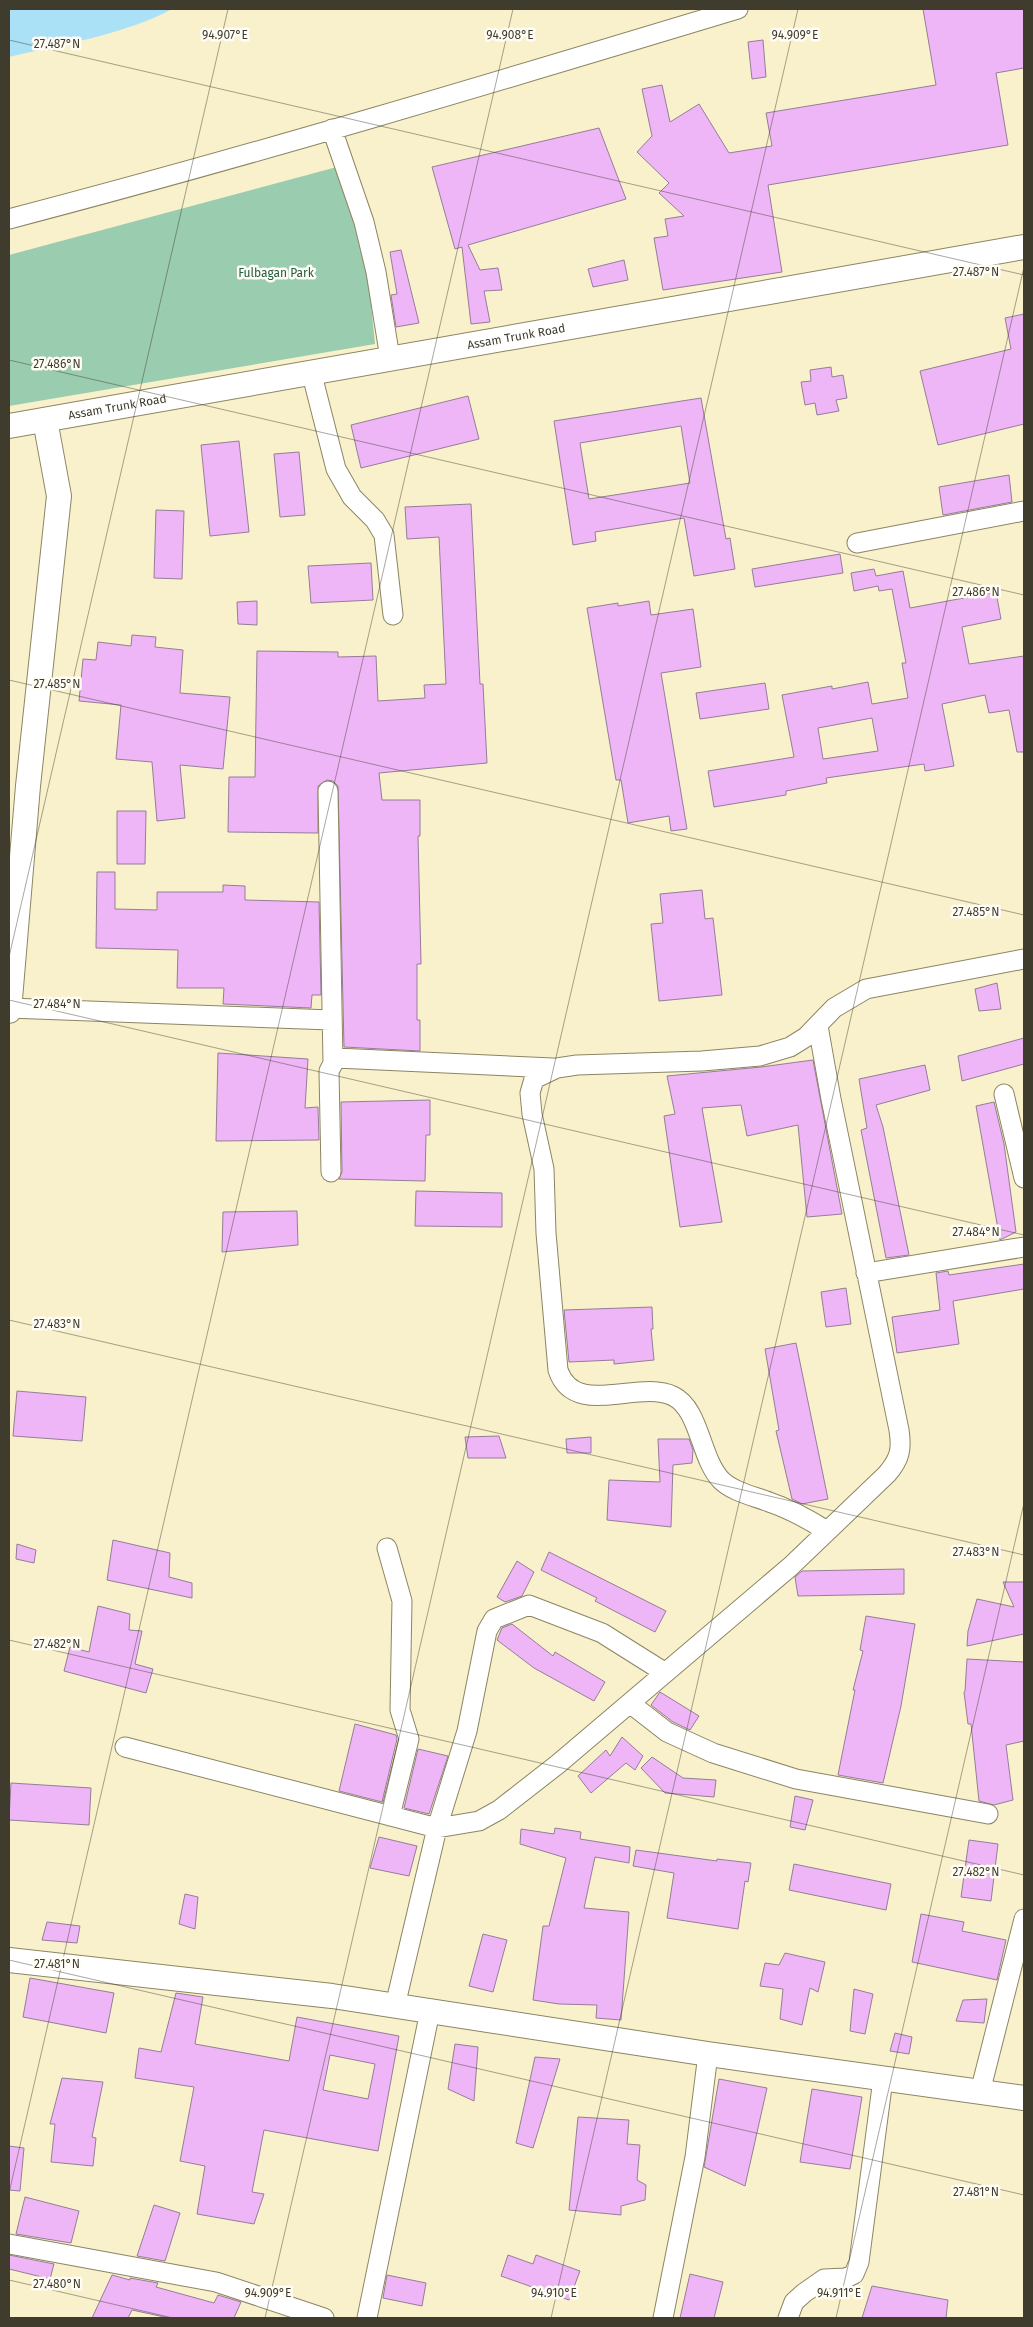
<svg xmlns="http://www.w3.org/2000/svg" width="1033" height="2327" font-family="'Fira Sans',sans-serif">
<rect width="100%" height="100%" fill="#f8f1cb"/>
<path fill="#9accaf" d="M337 167 364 234 375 344 9 406V255Z"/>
<path fill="#aae1f6" d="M9 9H172C127 34 59 45 9 57Z"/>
<path fill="#efb6f7" stroke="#957d98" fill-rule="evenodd" d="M923 9H1024V68L996 73 1008 145 768 185 782 272 663 290 654 238 668 236 665 219 684 216 659 193 669 183 637 152 652 136 642 89 662 85 670 122 699 104 729 153 772 146 766 113 936 85Z
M763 40 766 77 752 79 748 42Z
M599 128 626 199 468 245 480 270 498 268 502 290 484 291 490 322 471 324 462 247 455 249 432 167Z
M401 250 419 323 396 327 391 295 397 294 390 252Z
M624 260 628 280 593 287 588 269Z
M1024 314V424L938 445 920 371 1011 349 1005 318Z
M831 367 832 377 843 375 847 398 836 400 839 411 817 415 815 403 805 405 801 382 811 381 810 370Z
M468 396 479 439 361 468 351 425Z
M701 398 726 539 730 538 735 569 694 576 684 518 595 532 596 541 573 545 554 421ZM681 426 690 483 589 499 580 443Z
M239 441 249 532 210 536 201 445Z
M299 452 305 515 280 517 274 454Z
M1009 475 1012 502 943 515 939 487Z
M471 504 480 684H483L487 763 379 773 382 800H420V836H418L421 964H417V1020H420V1051L344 1047 338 786 333 781 327 780 318 786V833L228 832 229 777H255L257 651 338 652V657L376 656 378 701 425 698 424 685 446 684 439 537 407 539 405 507Z
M156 510 184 511 182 579 154 578Z
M840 554 843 573 755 587 752 569Z
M371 563 373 600 311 603 308 566Z
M874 569 876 576 903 571 910 608 996 592 1001 619 962 627 969 664 1024 656V752H1017L1009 710 989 713 985 695 942 704 954 766 925 771 924 764 826 778 827 783 786 791V795L714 807 708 771 794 757 782 695 832 686V689L868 682 872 704 908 698 902 663H906L892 589 879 591 878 586 854 591 851 573ZM872 718 878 751 823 759 818 728Z
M257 601V625L238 624 237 602Z
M649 601 651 615 693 609 701 667 661 673 687 829 671 831 669 816 628 823 621 780H616L587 608 618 603V606Z
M132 635 156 637 155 647 183 650 180 693 230 697 223 769 180 765 185 818 157 821 152 762 116 759 121 705 79 701 83 659 96 660 98 642 131 646Z
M765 683 769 709 700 719 696 693Z
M117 811H146L145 864H117Z
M97 872H115V909L157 910V892H223V885L245 886V900L319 902 321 995H312L311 1008 223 1004 224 988H177L178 950 96 948Z
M702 890 705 919 713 918 722 995 659 1001 651 924 663 923 660 894Z
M997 983 1001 1009 979 1011 975 989Z
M1024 1038V1064L962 1081 958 1056Z
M218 1053 308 1059 305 1108 318 1107 319 1140 216 1141Z
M813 1060 842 1214 807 1217 798 1125 747 1136 741 1105 702 1108 722 1222 680 1227 664 1116 675 1114 667 1076 761 1067Z
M925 1065 930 1090 876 1105 883 1127 909 1255 886 1258 861 1130 867 1128 859 1079Z
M430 1100V1135H426L425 1181 339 1179 342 1172 341 1102Z
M994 1102 1004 1144 1016 1232 1000 1240 976 1106Z
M416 1191 502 1193V1227L415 1226Z
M297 1211 298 1245 222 1252 223 1212Z
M1024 1264V1289L953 1301 959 1344 897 1353 892 1317 940 1310 936 1273 948 1271 949 1275Z
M846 1288 851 1324 826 1327 821 1292Z
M652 1307 653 1329H651L654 1360 614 1364V1360L569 1362 564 1310Z
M796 1343 828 1499 802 1504 792 1499 776 1431 779 1430 765 1349Z
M17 1391 86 1397 82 1441 13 1436Z
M499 1436 506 1458H468L465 1437Z
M591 1437V1453H567L566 1439Z
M658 1439H689L693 1450 692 1463 673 1465 671 1527 607 1520 609 1480 660 1482Z
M113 1540 170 1553 169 1577 192 1583V1598L107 1580Z
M17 1544 36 1550 34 1563 16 1559Z
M549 1552 666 1611 655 1632 595 1601 597 1598 541 1570Z
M517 1561 534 1572 522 1596 505 1602 497 1597Z
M904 1569V1594L798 1596 795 1577 802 1571Z
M1003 1582H1024V1634L967 1646 968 1631 977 1599 1014 1607Z
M98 1606 130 1614 129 1630 142 1631 135 1664 153 1669 146 1693 64 1671 70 1647 89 1652Z
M866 1616 915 1624 901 1706 883 1783 838 1775 855 1690H853L863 1651 860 1650Z
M512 1624 553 1656 555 1652 605 1682 594 1701 534 1668 497 1640 502 1628Z
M967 1659 1024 1662V1741L1006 1745 1013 1800 994 1805 979 1801 971 1724H968L964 1692 965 1691Z
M660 1692 699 1716 690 1730 673 1722 651 1705Z
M355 1724 396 1735 397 1739 382 1802 339 1791Z
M622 1737 643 1756 635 1770 626 1763 591 1793 578 1776 606 1750 610 1756Z
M418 1749 448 1756 429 1814 404 1808Z
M652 1757 683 1778 716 1780 714 1797 665 1793 641 1768Z
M11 1783 91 1788 89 1825 9 1820Z
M795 1796 813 1800 805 1830 790 1827Z
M555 1828 581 1832 580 1839 630 1847 629 1863 595 1857 584 1908 629 1912 621 2020 596 2018 597 2005 559 2004 533 2000 543 1926H549L566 1858 520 1844 521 1829 554 1834Z
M379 1837 417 1846 409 1876 370 1868Z
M969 1840 998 1844 991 1901 961 1897Z
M636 1850 717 1861V1859L751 1863 748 1882 745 1881 738 1929 667 1918 674 1873 633 1866Z
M794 1864 891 1884 886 1910 789 1890Z
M185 1894 198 1897 195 1929 179 1924Z
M921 1914 964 1922 962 1931 1006 1940 997 1980 912 1962Z
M47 1922 80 1926 77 1943 42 1940Z
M483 1934 507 1940 493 1992 469 1986Z
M785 1953 825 1962 818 1992 810 1988 802 2025 780 2019 783 1989 760 1986 765 1963 779 1965Z
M30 1978 114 1993 106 2033 23 2017Z
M854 1989 873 1994 865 2034 850 2031Z
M176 1993 203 1997 195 2044 289 2061 297 2017 399 2036 378 2151 264 2130 252 2192 264 2194 254 2224 197 2214 205 2166 180 2161 194 2087 135 2078 139 2048 161 2052ZM330 2055 375 2064 368 2099 323 2090Z
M987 1999 984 2023 956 2021 963 2000Z
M895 2033 912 2037 909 2054 890 2051Z
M455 2044 478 2047 474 2101 448 2089Z
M535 2057 560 2059 533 2148 516 2143Z
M62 2078 103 2082 92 2137 96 2138 93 2166 51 2162 55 2124H50Z
M719 2079 767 2088 745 2186 704 2167Z
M812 2089 862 2097 850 2169 800 2162Z
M578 2117 629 2120 627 2144 640 2145 637 2180 646 2185 645 2200 621 2206V2215L569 2210Z
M9 2146 24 2148 20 2191 9 2190Z
M25 2197 79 2211 71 2243 16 2234Z
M154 2205 180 2213 165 2261 137 2256Z
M9 2255 54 2264 50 2279 9 2269Z
M508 2255 533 2264 536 2255 580 2271 569 2300 501 2276Z
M690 2274 723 2282 714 2318H680Z
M112 2275 130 2280V2278L158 2283 156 2287 214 2303 218 2295 241 2302 234 2318H169L132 2310 128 2318H92Z
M387 2275 426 2283 422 2306 383 2298Z
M872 2286 948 2300 946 2318H862Z"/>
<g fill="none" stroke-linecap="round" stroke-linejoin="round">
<g stroke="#8c8563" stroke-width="21">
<path id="minor" d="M332 129 364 222 376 272 390 358
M9 219C254 155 496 82 738 9
M311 371 336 469 352 497 375 520 384 535 393 615
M857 543 1024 511
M328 791 333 1062
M9 1008 331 1020
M1004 1094 1024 1178
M331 1172 329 1071 336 1058 553 1068
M866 1273 1024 1247
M827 1531C808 1519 790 1509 769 1502 754 1496 733 1492 721 1480 700 1458 700 1409 673 1396 639 1379 574 1419 558 1370L546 1233 544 1169 532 1114 530 1093 534 1079 557 1068 577 1065 702 1061 760 1056 790 1047 806 1037 834 1008 866 989 1024 959
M387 1548 402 1601 400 1710 409 1739 390 1816
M664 1672 602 1633 529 1605 494 1619 487 1631 467 1731 437 1828 479 1821 499 1810 558 1764 791 1566 887 1474C900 1459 902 1449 899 1430L831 1099 818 1026
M631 1704 667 1732 713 1753 796 1779 988 1814
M125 1747 437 1828 395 2006
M980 2092 1024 1919
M9 2244 216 2282 324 2318
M367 2318 430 2011
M663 2318 695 2157 708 2054
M788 2318 794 2302 804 2293 824 2279 846 2278 854 2274 859 2262 883 2079"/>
</g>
<g stroke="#8c8563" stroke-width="26">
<g id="major">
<path id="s1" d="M9 426 1024 247"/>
<path d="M9 1011 28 786 59 496 45 420"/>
<path d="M9 1960 332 1996 708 2054 1024 2098"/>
</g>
</g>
<use href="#minor" stroke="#fff" stroke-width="19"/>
<use href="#major" stroke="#fff" stroke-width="24"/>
</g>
<path fill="none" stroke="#3f3c2e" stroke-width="1" stroke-opacity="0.45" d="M9 40 1024 275M9 360 1024 595M9 680 1024 915M9 957 228 9M9 1000 1024 1235M9 1320 1024 1555M9 1640 1024 1875M9 1960 1024 2195M9 2193 513 9M9 2280 173 2318M265 2318 798 9M551 2318 1024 267M836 2318 1024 1503"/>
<g text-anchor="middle" stroke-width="5" stroke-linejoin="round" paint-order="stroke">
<g font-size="12" fill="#205e40" stroke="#fffdf6">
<text x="276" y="277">Fulbagan Park</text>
</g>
<g font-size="12" fill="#3f3c2e" stroke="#fffdf6">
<text dy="4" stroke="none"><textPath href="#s1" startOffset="515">Assam Trunk Road</textPath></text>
<text dy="4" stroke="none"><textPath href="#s1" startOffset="110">Assam Trunk Road</textPath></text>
</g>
</g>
<g font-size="12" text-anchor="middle" fill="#3f3c2e" stroke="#fffdf6" stroke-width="5" stroke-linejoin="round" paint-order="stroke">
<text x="225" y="39">94.907°E</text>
<text x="510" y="39">94.908°E</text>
<text x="795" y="39">94.909°E</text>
<text x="57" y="48">27.487°N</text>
<text x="976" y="276">27.487°N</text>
<text x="57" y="368">27.486°N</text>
<text x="976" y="596">27.486°N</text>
<text x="57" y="688">27.485°N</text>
<text x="976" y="916">27.485°N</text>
<text x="57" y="1008">27.484°N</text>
<text x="976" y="1236">27.484°N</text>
<text x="57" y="1328">27.483°N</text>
<text x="976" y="1556">27.483°N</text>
<text x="57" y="1648">27.482°N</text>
<text x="976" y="1876">27.482°N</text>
<text x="57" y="1968">27.481°N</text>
<text x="976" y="2196">27.481°N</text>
<text x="57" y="2288">27.480°N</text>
<text x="268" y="2297">94.909°E</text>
<text x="554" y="2297">94.910°E</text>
<text x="839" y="2297">94.911°E</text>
</g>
<rect width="1033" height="2327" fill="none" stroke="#3f3c2e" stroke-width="20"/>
</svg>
